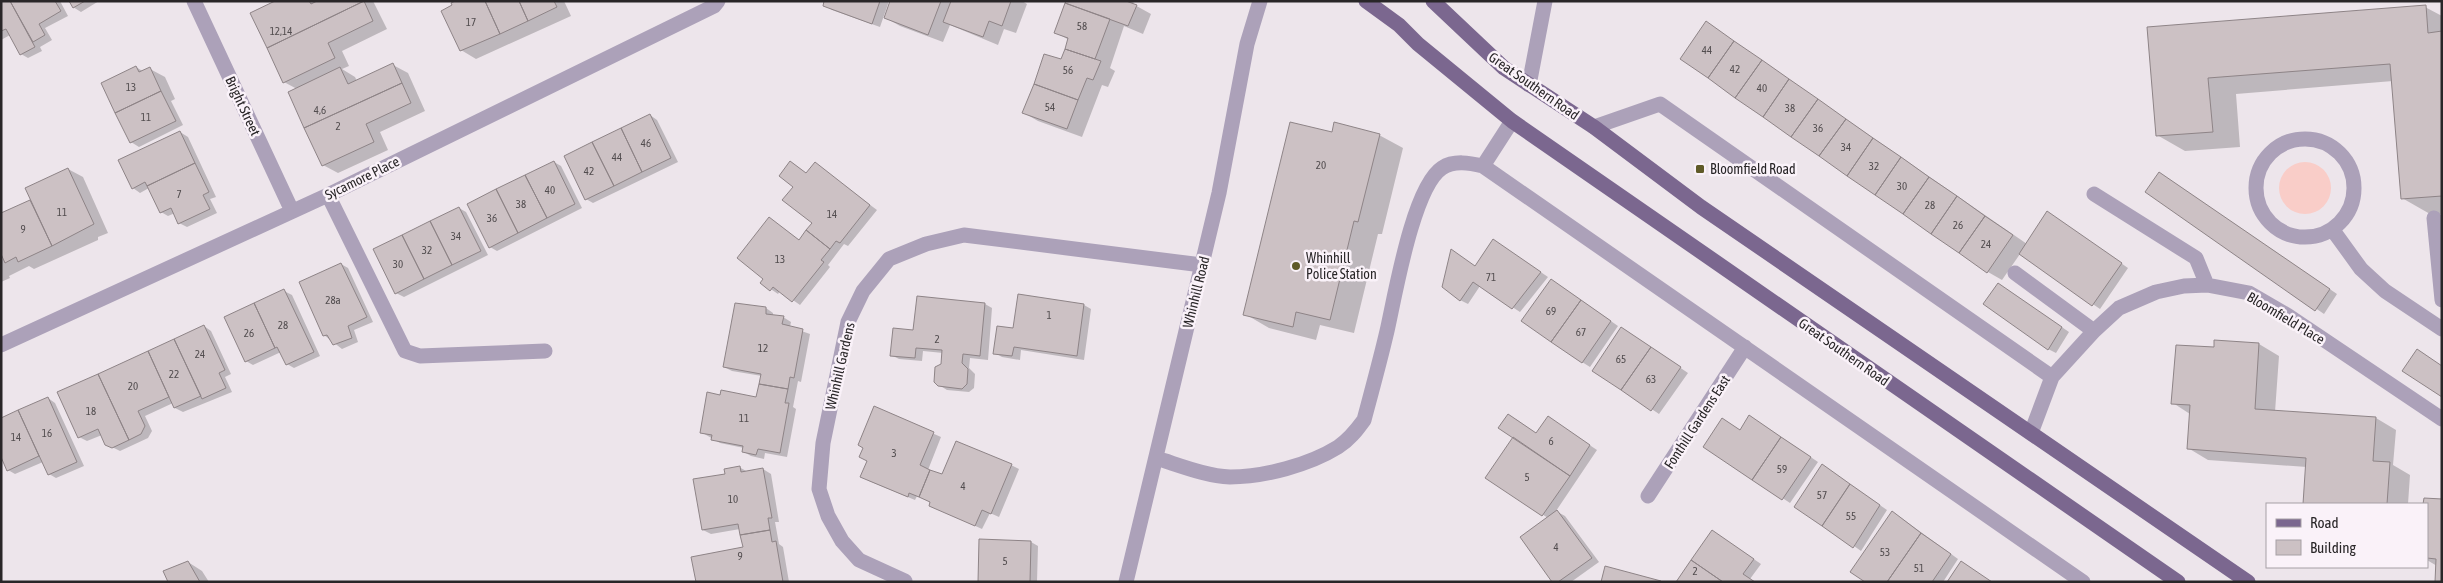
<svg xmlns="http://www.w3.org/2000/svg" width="2443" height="583" font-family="'Asap Condensed',sans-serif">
<rect width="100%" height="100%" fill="#ede5eb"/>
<path fill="#f9cdc8" d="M2279 188a26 26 0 1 1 52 0a26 26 0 1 1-52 0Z"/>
<path fill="#0003" d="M1 1H60L68 16 45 28 52 40 40 47 42 51 28 58 21 54 10 35 1 40Z
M70 1H99L81 12 73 7Z
M278 1H373L387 29 342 51 349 66 342 69 355 77 357 81 393 65 408 73 425 111 380 132 388 150 338 173 323 165 297 89 284 82Z
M458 1H564L571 16 476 59 461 50 454 6Z
M826 1H889L880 27 832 10 824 5Z
M892 1H1022L1027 4 1016 33 1004 29 998 45 950 25 943 42 900 26 886 18Z
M1068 1H1134L1133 4 1151 14 1143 34 1124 26 1110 68 1115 71 1108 87 1102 85 1082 137 1038 121 1024 113 1062 61 1069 40 1055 32Z
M2425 7 2442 16V214H2430L2402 198 2393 81 2236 94 2240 147 2185 151 2157 135 2149 28Z
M1706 23 2027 244 2055 217 2128 268 2100 309 2020 254 2002 280 1988 272Z
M136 67 144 72 150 69 165 77 175 99 171 101 183 125 139 147 131 142Z
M650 115 657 120 678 162 593 203 586 199Z
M180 132 188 137 216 197 210 199 217 213 187 227 179 223 175 213 168 216 161 212 149 188 140 193 133 188Z
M1379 135 1403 148 1382 234H1378L1354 333 1320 325 1316 340 1269 328 1245 314Z
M554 162 561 166 582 208 497 251 490 247Z
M791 162 807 174 815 164 877 210 848 246 844 244 828 265 830 267 800 305 780 291 778 294 762 283 765 279 770 219 800 241 814 222 794 187Z
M68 169 83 177 108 233 98 237V240L34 269 29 266 9 276 10 278 1 282V214L32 200Z
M2167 178 2337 294 2324 314 2147 192Z
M459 208 466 212 488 255 404 297 396 293Z
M1501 245 1548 277 1520 312 1480 286 1468 304 1460 300 1476 267Z
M341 264 348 268 373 322 354 330 358 342 342 349 324 335Z
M1559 285 1618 326 1590 367 1582 362Z
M2006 289 2069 332 2056 353 2048 349Z
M284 291 292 295 320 356 294 368 287 364 281 352 253 365 246 361Z
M1019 295 1084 305 1091 309 1084 360 1021 350 1020 360 1002 357 995 353 1014 329Z
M918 297 985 304 992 308 988 360 970 358 969 368 975 374 974 388 969 392 947 390 939 385 943 353 923 351 922 361 899 359 891 355 914 331Z
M766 308 773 313V316L783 317 791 322 790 327 810 334 801 382 798 381 793 407 796 409 787 457 765 453 764 459 751 456 744 452V448L720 443 701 432 721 396 757 398 762 376 732 371 724 367Z
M204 326 211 331 231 374 225 377 232 392 183 412 175 408 173 403 145 416 152 431 148 438 120 451 106 444 102 435 87 441 79 437Z
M1629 333 1688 373 1659 414 1594 370Z
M2216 342 2259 344 2279 356 2275 412 2376 418 2396 430 2393 465 2410 475 2408 504H2304L2307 467 2208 460 2188 448 2190 414 2173 403 2215 348Z
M48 398 55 403 84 466 56 478 49 474 43 462 15 474 8 470 1 420Z
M875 408 941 437 928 470 943 476 1011 465 1019 469 999 517 990 513 982 529 938 509 931 502 917 496 915 500 869 481 868 461Z
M1516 419 1537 434 1555 422 1597 450 1556 511 1565 516 1599 562 1571 582H1554L1548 518 1487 478 1514 437Z
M1757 421 1818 462 1790 503 1705 447Z
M739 467 748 472 763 469 771 474 779 522H775L779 544 783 547 789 582H697L744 548 740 529 711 534 703 530 727 475Z
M1829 470 1887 510 1861 551 1854 546Z
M2425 499 2442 501 2437 566 2427 560V504H2424Z
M1900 517 1958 559 1943 582H1867Z
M1720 536 1761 564 1750 579 1678 582Z
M1031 542 1038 546 1037 582H980Z
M188 562 202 571 209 582H169Z"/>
<path fill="#ccc1c4" stroke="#8e8487" d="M1 1H10L35 47 20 55 6 29 1 31Z
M10 1H55L61 11 39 24 45 35 33 42Z
M69 1H85L73 8Z
M275 1H309L311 4 317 1H364L267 48 250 13Z
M364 1 373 21 328 43 335 58 283 83 267 48Z
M455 1H485L500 34 460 51 441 11 452 5 451 3Z
M485 1H519L528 21 500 34Z
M519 1H554L557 7 528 21Z
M824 1H880L872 24 823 6Z
M890 1H941L928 35 884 18Z
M951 1H1011L1002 26 989 21 983 37 943 22Z
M1066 1H1126L1137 5 1128 26 1065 3Z
M1065 3 1110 19 1095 59 1065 49 1068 38 1054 33Z
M2426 5 2428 33 2442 31V196L2401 199 2390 64 2208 78 2213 132 2156 136 2147 27Z
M1706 21 1734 41 1708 78 1680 59Z
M1734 41 1762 60 1735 98 1708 78Z
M1065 49 1101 61 1093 80 1087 78 1078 100 1034 84 1044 54 1061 59Z
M1762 60 1789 79 1763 117 1735 98Z
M393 63 402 83 304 128 288 92 340 67 348 84Z
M136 66 139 72 150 67 161 91 115 113 101 83Z
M1789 79 1818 99 1791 137 1763 117Z
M402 83 411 103 366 124 374 142 322 166 304 128Z
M1034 84 1078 100 1067 129 1022 113Z
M161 91 176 121 130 143 115 113Z
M1818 99 1846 119 1819 156 1791 137Z
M650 114 671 158 642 172 621 128Z
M1846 119 1873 138 1847 176 1819 156Z
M1290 122 1332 132 1334 122 1380 134 1358 222 1354 221 1330 320 1296 312 1293 327 1243 315Z
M621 128 642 172 614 186 592 142Z
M180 131 195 163 147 186 145 182 132 189 118 160Z
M1873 138 1901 157 1875 195 1847 176Z
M592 142 614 186 585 200 564 156Z
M1901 157 1929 177 1903 214 1875 195Z
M554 161 575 204 547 218 525 175Z
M790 161 806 173 815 162 870 205 840 243 836 241 830 249 806 230 812 223 782 200 793 187 779 176Z
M195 163 209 192 203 195 210 209 178 224 171 208 160 213 147 186Z
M68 168 94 224 52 246 25 188Z
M2159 172 2330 289 2315 311 2145 192Z
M525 175 547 218 518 233 496 189Z
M1929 177 1957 196 1931 234 1903 214Z
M496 189 518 233 489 248 467 204Z
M1957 196 1985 216 1959 253 1931 234Z
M30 200 52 246 18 262 16 257 5 263 1 254V213Z
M459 207 481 251 452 265 430 221Z
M2047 211 2122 263 2092 306 2019 254Z
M1985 216 2013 235 1987 273 1959 253Z
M769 217 799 240 806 230 830 249 821 260 824 262 792 302 773 287 770 291 760 283 763 279 737 258Z
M430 221 452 265 424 279 402 235Z
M402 235 424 279 395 294 373 249Z
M1493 239 1541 272 1512 309 1473 282 1460 301 1442 287 1451 249 1475 266Z
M341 263 367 317 348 326 352 338 333 345 327 335 323 336 299 282Z
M1551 279 1581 300 1551 342 1521 321Z
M1998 283 2062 327 2048 350 1983 304Z
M284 289 314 352 286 365 277 347 275 348 254 303Z
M1018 294 1084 304 1077 356 1014 347 1012 356 993 354 997 326 1013 328Z
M917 296 985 303 980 356 963 354 962 363 968 369 967 384 962 389 938 386 934 382 935 367 941 364 942 350 916 348 915 358 890 356 893 328 913 330Z
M1581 300 1611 321 1582 363 1551 342Z
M254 303 275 348 245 362 224 317Z
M735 303 766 307V314L784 316 782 324 803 329 794 378 790 377 788 389 759 384 761 374 723 367Z
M204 325 225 370 219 373 226 388 202 399 174 339Z
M1621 327 1651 347 1621 390 1592 371Z
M174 339 201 396 174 408 148 351Z
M2214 340 2259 343 2255 409 2376 417 2373 461 2390 462 2387 504H2303L2306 458 2187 449 2190 405 2171 404 2176 345 2214 347Z
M1651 347 1681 367 1651 411 1621 390Z
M2417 349 2442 366V397L2402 371Z
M148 351 169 397 138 411 145 426 141 434 129 440 98 374Z
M98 374 129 440 112 448 105 445 98 429 78 438 57 392Z
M759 384 788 389 785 403H789L780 453 758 449 756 455 742 452 743 446 711 440 712 435 700 433 707 392 720 395 721 390 756 397Z
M48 397 77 462 48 475 18 410Z
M874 406 934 432 920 465 930 470 919 497 909 493 908 497 860 477 867 461 859 457 863 448 858 445Z
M18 410 39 456 7 471 1 457V418Z
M1508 414 1536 433 1548 416 1590 445 1570 476 1498 428Z
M1749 415 1781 437 1752 480 1703 447 1722 418 1740 430Z
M1513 437 1570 476 1542 516 1485 478Z
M1781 437 1811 457 1782 500 1752 480Z
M956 441 1012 464 991 514 982 510 975 526 929 506 930 502 919 497 930 470 942 474Z
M1822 464 1850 484 1822 526 1794 507Z
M740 466 741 472 763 468 772 518H768L770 530 740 535 738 524 702 530 693 479 725 474 724 469Z
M1850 484 1880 505 1853 548 1822 526Z
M2424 498 2442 499V582H2435L2436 559 2427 558V504H2423Z
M1557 510 1592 558 1558 582H1552L1520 537Z
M1892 511 1921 533 1887 582H1865L1850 572Z
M770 530 772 542 776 541 783 582H696L691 557 743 547 740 535Z
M1712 530 1754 559 1743 574 1755 582H1723L1691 560Z
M1921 533 1951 554 1932 582H1887Z
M979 539 1031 541 1030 582H978Z
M1691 560 1723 582H1676Z
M188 561 200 582H168L163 571Z
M1961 561 1992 582H1947Z
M1605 566 1661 581V582H1601Z"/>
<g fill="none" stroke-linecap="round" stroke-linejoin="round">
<path stroke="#aca1b9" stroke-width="15" d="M194 1 292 211
M1529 85 1545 1
M1512 121 1483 166 2083 582
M1594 127 1660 104 2052 377
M2256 188a49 49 0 1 1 98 0a49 49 0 1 1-98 0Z
M2094 194 2196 258 2207 285
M328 195 405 351 420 356 545 351
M2434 218 2442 300
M2332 229 2361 269 2385 291 2442 329
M2015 273 2094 331
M1 345 328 195 714 6 718 1
M2031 433 2052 377 2094 331 2119 308 2156 292 2184 286 2207 285 2249 293 2287 315 2442 419
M1156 458C1179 465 1206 476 1230 477 1264 477 1309 465 1338 447 1349 440 1356 431 1364 420 1372 390 1380 361 1387 331 1395 296 1413 187 1442 168 1454 160 1470 163 1483 166
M1648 496 1745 347
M905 581 859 560 842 541 828 516 819 489 823 443 848 322 863 291 889 259 926 244 964 235 1202 265
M1126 582 1219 193 1247 44 1260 1"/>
<path stroke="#7b678f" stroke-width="15" d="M1366 1 1399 25 1418 44 1512 121 2178 582
M1433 1 1504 68 1594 127 1701 207 2248 582"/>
</g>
<g fill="#5f5a27" stroke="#faf2f9" stroke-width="2">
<rect x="1695" y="164" width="10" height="10" rx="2.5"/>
<circle cx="1296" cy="266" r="5"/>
</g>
<g text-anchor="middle" stroke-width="5" stroke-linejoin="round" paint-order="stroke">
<g font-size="11" fill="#524d4f">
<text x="471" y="26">17</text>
<text x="1082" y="30">58</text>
<text x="281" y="35">12,14</text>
<text x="1707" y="54">44</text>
<text x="1735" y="73">42</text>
<text x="1068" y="74">56</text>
<text x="131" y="91">13</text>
<text x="1762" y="92">40</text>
<text x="1050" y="111">54</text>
<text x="1790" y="112">38</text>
<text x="320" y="114">4,6</text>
<text x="146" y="121">11</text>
<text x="338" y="130">2</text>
<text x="1818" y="132">36</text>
<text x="646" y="147">46</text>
<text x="1846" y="151">34</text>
<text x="617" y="161">44</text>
<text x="1321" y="169">20</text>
<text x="1874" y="170">32</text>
<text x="589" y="175">42</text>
<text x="1902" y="190">30</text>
<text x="550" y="194">40</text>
<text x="179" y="198">7</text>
<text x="521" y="208">38</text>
<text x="1930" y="209">28</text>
<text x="62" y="216">11</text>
<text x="832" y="218">14</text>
<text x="492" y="222">36</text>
<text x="1958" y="229">26</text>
<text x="23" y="233">9</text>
<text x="456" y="240">34</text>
<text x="1986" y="248">24</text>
<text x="427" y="254">32</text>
<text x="780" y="263">13</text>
<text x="398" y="268">30</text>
<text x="1491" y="281">71</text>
<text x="333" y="304">28a</text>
<text x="1551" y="315">69</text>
<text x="1049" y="319">1</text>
<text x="283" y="329">28</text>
<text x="1581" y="336">67</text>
<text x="249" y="337">26</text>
<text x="937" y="343">2</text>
<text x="763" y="352">12</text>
<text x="200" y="358">24</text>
<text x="1621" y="363">65</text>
<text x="174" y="378">22</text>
<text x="1651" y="383">63</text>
<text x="133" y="390">20</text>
<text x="91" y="415">18</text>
<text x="744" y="422">11</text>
<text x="47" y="437">16</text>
<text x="16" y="441">14</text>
<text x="1551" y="445">6</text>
<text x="894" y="457">3</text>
<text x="1782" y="473">59</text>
<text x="1527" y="481">5</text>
<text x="963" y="490">4</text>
<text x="1822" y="499">57</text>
<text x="733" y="503">10</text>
<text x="1851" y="520">55</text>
<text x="1556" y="551">4</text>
<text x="1885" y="556">53</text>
<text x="740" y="560">9</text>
<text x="1005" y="565">5</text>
<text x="1919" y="572">51</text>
<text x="1695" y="575">2</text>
</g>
<g font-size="14" fill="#292628" stroke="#faf2f9">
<text transform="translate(1534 86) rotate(35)" y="5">Great Southern Road</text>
<text transform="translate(243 106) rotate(65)" y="5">Bright Street</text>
<text transform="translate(362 178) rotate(-26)" y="5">Sycamore Place</text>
<text transform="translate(1196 292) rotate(-76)" y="5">Whinhill Road</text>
<text transform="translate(2286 318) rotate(31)" y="5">Bloomfield Place</text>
<text transform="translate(1844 352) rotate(35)" y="5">Great Southern Road</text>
<text transform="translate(840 366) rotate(-77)" y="5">Whinhill Gardens</text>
<text transform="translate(1697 422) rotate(-57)" y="5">Fonthill Gardens East</text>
</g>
<g font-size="14" fill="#292628" stroke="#faf2f9" text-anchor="start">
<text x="1710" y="174">Bloomfield Road</text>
<text x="1306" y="263">Whinhill<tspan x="1306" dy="16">Police Station</tspan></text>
</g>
</g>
<rect width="2443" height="583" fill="none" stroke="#292628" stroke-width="5"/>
<rect x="2266" y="503" width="162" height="65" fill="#faf2f9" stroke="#a6a0a5"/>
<rect x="2276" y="519" width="25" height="8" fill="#7b678f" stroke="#a6a0a5"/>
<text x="2310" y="528" font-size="15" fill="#292628">Road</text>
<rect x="2276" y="540" width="25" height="15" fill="#ccc1c4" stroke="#a6a0a5"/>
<text x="2310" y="553" font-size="15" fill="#292628">Building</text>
</svg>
